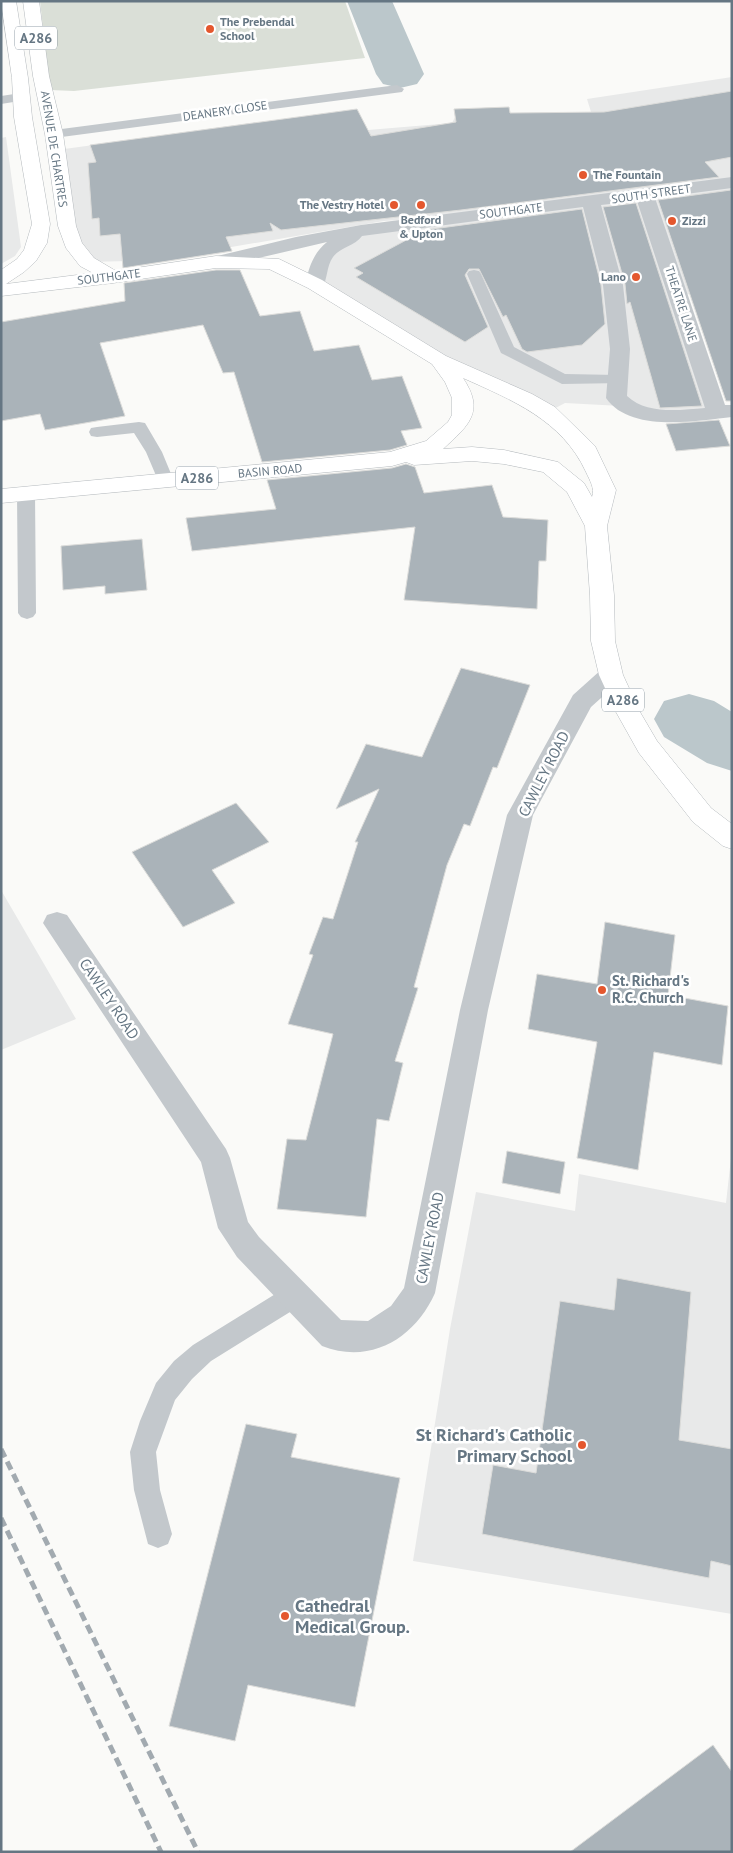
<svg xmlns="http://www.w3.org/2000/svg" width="733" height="1853" font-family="'PT Sans',sans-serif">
<rect width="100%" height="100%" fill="#fafaf8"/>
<path fill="#e8e9e9" d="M732 77V291L678 295 717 412 674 415 621 406 565 403 548 412 439 360 315 284 320 261 364 231 480 214 384 221 208 251 129 261 87 262 73 244 57 150 357 109 368 130 452 123 455 117 454 109 509 107 511 115H566V112H591L587 99Z
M6 137 21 247 15 256 1 264V138Z
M1 890 76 1019 1 1050Z
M732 1149V1614L413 1561 450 1329 476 1192 575 1211 579 1174 726 1203Z"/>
<path fill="#dadfd7" d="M40 1H345L365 58 74 91 50 90Z"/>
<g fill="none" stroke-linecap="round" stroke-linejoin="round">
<path fill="#bbc7cb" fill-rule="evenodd" d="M389 72H400L404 74C401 78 391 78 388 74Z"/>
<path fill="#bbc7cb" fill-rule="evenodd" d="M347 1H392L424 74 417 84 400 88 383 84 376 74Z
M689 694 714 701 732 712V771L707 763 664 737 654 719 664 701Z"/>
</g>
<path fill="#aab3b9" stroke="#dcdcda" d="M732 91V157L705 162 719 177 461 210 281 230 270 223 273 231 226 237 232 251 123 268 120 234 100 236 99 218 92 219 88 163 96 162 90 145 357 109 371 136 456 122 454 109 509 107 510 113 604 112Z
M731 190 732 401H726L658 200Z
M636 203 702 406 660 408 630 302 627 304 625 284 603 207Z
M582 209 601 285 605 324 582 345 527 352 522 349 506 315 503 317 479 269H469L465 275 488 327 465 342 356 277 363 273 354 268 425 230Z
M216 270H240L260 316 300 311 314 351 359 345 372 380 402 376 422 428 401 431 407 445 390 450 262 462 234 372 223 373 203 325 100 343 125 416 45 430 40 414 1 421V322L125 301 124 283Z
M719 420 730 446 676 451 666 424Z
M406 464 415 467 424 493 492 485 503 517 548 520 546 561H539L537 609 404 600 415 527 192 551 186 518 276 509 267 480 392 468Z
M142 539 147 590 105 594V586L63 590 61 546Z
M461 668 530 685 497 768 493 767 470 826 464 824 447 865 414 987 418 988 395 1061 403 1063 389 1121 377 1119 366 1217 277 1209 287 1139 306 1140 333 1034 288 1024 313 955 309 954 323 917 333 919 358 842H355L379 789 336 809 366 744 422 757Z
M236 803 269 842 212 870 235 903 183 927 132 852Z
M605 922 675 935 668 995 728 1006 722 1065 654 1052 638 1170 577 1158 597 1042 528 1029 537 974 597 984Z
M507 1151 565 1162 560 1194 502 1183Z
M617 1278 691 1292 679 1440 732 1449V1566L711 1561 709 1578 482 1534 493 1465 536 1473 560 1301 614 1310Z
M246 1424 297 1434 291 1457 400 1478 355 1707 248 1685 235 1741 169 1726Z
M713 1745 732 1772V1852H570Z"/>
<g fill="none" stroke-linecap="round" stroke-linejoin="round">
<g stroke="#b5babe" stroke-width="1">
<path id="primary" d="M1 1H16L28 78 32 117 50 224 47 243 36 261 24 272 6 284 93 273 80 266 66 248 58 226 45 134 33 76 23 1H39L49 76 63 134 76 226 82 243 94 258 116 271 216 256 279 259 322 280 446 356 532 394 555 407 595 446 616 490 607 526 614 595 615 641 623 675 640 712 657 741 711 808 732 824V849L723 846 693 822 639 753 616 712 599 675 591 641 590 595 585 526 567 492 543 472 504 464 472 461 414 465 406 462 392 466 1 503V489L390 452 426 441 448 422 452 415V398L445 382 432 364 308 288 269 269 216 268 113 283 1 296V270L17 259 24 250 32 224 14 117 12 78ZM463 378C512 400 562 420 586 472 590 481 595 488 592 497L584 483 558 462 504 450 472 447 443 449C468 426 486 412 463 378Z"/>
</g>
<path fill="#c3c8cc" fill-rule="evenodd" d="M397 85 404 89 402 92 54 138 47 134 54 130Z
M21 93 26 94 28 97 26 100 1 104V96Z
M474 270 479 271 481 274 514 347 565 374 617 375 623 377 625 380 623 383 562 384 501 353 467 274 469 271Z
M139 422 145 423 162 452 174 481 172 485 166 486 160 485 146 452 134 433 97 437 91 436 89 432 91 428 97 427Z
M26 488 32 489 35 493 36 613 33 617 27 619 21 617 18 613 17 493 20 489Z
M294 1285 303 1288 306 1296 303 1304 211 1361 192 1379 175 1400 156 1452 160 1490 172 1534 168 1544 158 1548 148 1544 134 1490 130 1452 140 1421 156 1383 174 1361 193 1345 285 1288Z"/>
<path fill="#c3c8cc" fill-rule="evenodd" d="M732 177V188L655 198 725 405H732V417C696 421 630 433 606 398L610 349 603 285 583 207 362 236C355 246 340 247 333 257 326 267 328 279 322 288L315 290 308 288 305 284C309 268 313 253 327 242L216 268 209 266 206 262 209 258 296 237 361 225ZM637 201 705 408C680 410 647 415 627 396L630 349 623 285 601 205Z
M611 666 620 669 623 675 620 681 591 707 533 815 488 1010 435 1293C415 1338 371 1365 322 1346L237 1257 218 1228 201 1162 43 923 47 915 57 912 67 915 226 1149 230 1158 248 1222 259 1237 341 1320 368 1321 391 1306 404 1288 460 1010 507 815 573 695 602 669Z"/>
<use href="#primary" fill="#fff" fill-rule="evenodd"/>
<path stroke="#a2aab0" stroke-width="5" stroke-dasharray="9 5" stroke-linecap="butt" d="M1 1449 198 1852
M1 1518 161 1852"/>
</g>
<g fill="#e4572e" stroke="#fff" stroke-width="2">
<circle cx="210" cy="29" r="5"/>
<circle cx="583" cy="175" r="5"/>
<circle cx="394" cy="205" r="5"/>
<circle cx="421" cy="205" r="5"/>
<circle cx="672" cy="221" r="5"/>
<circle cx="636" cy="277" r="5"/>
<circle cx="602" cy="990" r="5"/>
<circle cx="582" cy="1445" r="5"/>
<circle cx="285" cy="1616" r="5"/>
</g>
<g text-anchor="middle" stroke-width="5" stroke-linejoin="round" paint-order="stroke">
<g font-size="12" font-weight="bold" fill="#657683" stroke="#fff" text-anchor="start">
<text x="220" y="26">The Prebendal<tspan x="220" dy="14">School</tspan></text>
<text x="593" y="179">The Fountain</text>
<text x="384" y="209" text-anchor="end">The Vestry Hotel</text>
<text x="421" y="224" text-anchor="middle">Bedford<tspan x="421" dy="14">&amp; Upton</tspan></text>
<text x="682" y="225">Zizzi</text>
<text x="626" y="281" text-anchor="end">Lano</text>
</g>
<g font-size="12" fill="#657683" stroke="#fff">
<text transform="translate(225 111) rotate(-8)" y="4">DEANERY CLOSE</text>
<text transform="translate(54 149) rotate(81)" y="4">AVENUE DE CHARTRES</text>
<text transform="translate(651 194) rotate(-8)" y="4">SOUTH STREET</text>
<text transform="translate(511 211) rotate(-7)" y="4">SOUTHGATE</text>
<text transform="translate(109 277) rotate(-7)" y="4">SOUTHGATE</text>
<text transform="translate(681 304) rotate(72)" y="4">THEATRE LANE</text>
<text transform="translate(270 471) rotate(-5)" y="4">BASIN ROAD</text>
</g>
<g fill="#fff" stroke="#939fa8" stroke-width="1">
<rect x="15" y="26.5" width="42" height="23" rx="4"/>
<rect x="176" y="466.5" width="42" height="23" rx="4"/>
<rect x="602" y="688.5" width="42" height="23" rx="4"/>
</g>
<g font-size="14" font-weight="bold" fill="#657683">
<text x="36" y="43">A286</text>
<text x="197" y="483">A286</text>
<text x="623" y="705">A286</text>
</g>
<g font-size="15" fill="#657683" stroke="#fff">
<text transform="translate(544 774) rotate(-63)" y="5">CAWLEY ROAD</text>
<text transform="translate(109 999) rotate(56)" y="5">CAWLEY ROAD</text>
<text transform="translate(430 1238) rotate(-79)" y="5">CAWLEY ROAD</text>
</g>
<g font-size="15" font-weight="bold" fill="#657683" stroke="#fff" text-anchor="start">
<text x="612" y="986">St. Richard's<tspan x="612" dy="17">R.C. Church</tspan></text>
</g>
<g font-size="18" font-weight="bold" fill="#657683" stroke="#fff" text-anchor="end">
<text x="572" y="1441">St Richard's Catholic<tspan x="572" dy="21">Primary School</tspan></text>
<text x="295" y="1612" text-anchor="start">Cathedral<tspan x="295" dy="21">Medical Group.</tspan></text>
</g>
</g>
<rect width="733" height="1853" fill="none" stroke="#657683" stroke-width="5"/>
</svg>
